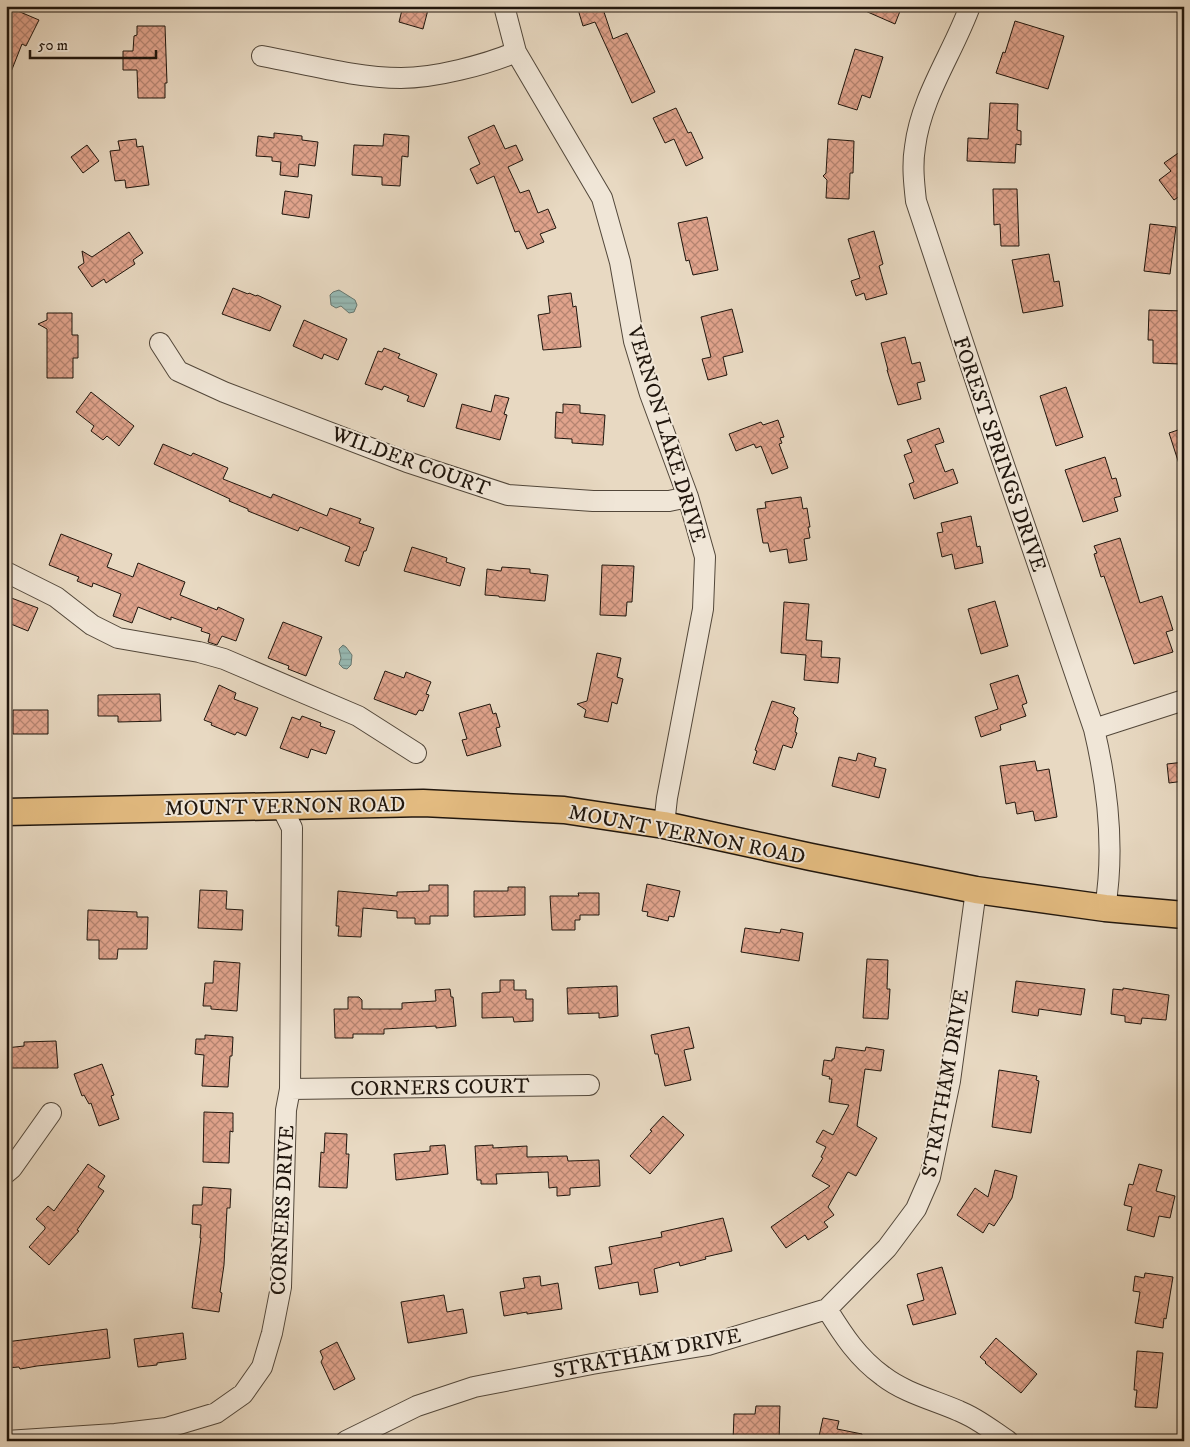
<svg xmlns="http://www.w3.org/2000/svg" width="1190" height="1447" font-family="'IM FELL DW Pica',serif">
<defs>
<pattern id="water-rules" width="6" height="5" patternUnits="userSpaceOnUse" patternTransform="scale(1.25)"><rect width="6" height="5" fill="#97bab4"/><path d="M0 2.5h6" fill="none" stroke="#829f9a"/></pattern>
<pattern id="building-cross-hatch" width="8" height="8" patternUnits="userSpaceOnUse" patternTransform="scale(1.25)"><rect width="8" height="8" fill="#e0a38c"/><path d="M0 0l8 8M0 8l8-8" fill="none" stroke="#b58471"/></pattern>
</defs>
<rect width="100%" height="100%" fill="#e8d9c2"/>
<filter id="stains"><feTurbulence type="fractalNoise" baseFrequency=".004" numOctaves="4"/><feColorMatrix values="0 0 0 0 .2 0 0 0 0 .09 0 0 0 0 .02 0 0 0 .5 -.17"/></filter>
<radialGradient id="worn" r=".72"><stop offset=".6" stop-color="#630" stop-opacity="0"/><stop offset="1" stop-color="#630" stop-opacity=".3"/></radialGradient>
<path fill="url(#water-rules)" stroke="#677871" d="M339 290 355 300 357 305 354 312 349 313 341 306 336 308 331 305 330 295 333 292Z
M343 645 346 647 352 655 351 665 347 669 343 668 339 664 341 658 339 649Z"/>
<path fill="url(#building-cross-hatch)" stroke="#20160d" d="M6 6 39 20 26 46 22 44 7 82Z
M403 6H429L423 29 399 22Z
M577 6H602L613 39 627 33 655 92 632 103 595 22 583 26Z
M854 6H902L895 24Z
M1015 21 1064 36 1048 89 996 73 1003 52 1005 53Z
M137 26H165L167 83H165V98H138L137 70H123V51H133L134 36 137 35Z
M855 49 883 57 870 98 862 95 857 110 838 104Z
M990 103 1018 104 1017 130 1021 131V145L1016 144 1015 163 967 161 968 138 988 139Z
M676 108 688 133 691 132 703 158 686 166 674 139 665 143 653 118Z
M494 125 505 149 516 145 523 160 508 167 520 193 529 190 538 213 548 209 556 228 540 234 544 242 527 249 519 231 515 232 494 176 477 184 470 169 480 164 468 137Z
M274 133 302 136V140L318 142 315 166 299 164 298 177 280 175 281 162 272 161V157L256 156 258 136 274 138Z
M384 134 409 136 408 157 402 156 400 186 382 185V177L352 175 354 145 383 146Z
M136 139 137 147 143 146 149 185 126 188 125 180 115 181 110 151 120 150 118 141Z
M828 139 854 141 853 173H850L849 199 826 198 827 180 823 176 826 173Z
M87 145 99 161 83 173 71 157Z
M1184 149V193L1174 200 1159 180 1171 171 1164 163Z
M993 189H1017L1019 246H1001L1000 224 994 225Z
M285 191 312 195 309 218 282 214Z
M707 217 718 270 693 275 689 260 686 261 678 223Z
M1150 224 1176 227 1170 274 1144 271Z
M874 231 883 264 879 266 887 294 866 300 864 293 856 296 851 281 860 278 848 239Z
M129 232 143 253 133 260 135 264 106 283 104 279 92 287 78 267 84 263 82 251 92 257Z
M1049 254 1054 282 1059 281 1063 306 1023 313 1012 260Z
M233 288 248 294 249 293 256 296 257 295 281 306 270 331 222 314Z
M571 293 573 307 576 306 581 347 543 350 538 315 550 313 548 296Z
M732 309 743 352 723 357 727 375 708 380 702 359 711 357 701 317Z
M1149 310 1184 311V331H1181L1180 364 1153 363V340H1148Z
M47 313H72V335H78V358H73V378H47V329L38 324 47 320Z
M304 320 347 339 338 360 324 354 322 359 293 346Z
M905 337 912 364 920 362 925 381 917 383 921 399 898 405 887 370H888L881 343Z
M384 348 400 354 398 358 437 374 424 407 407 401 409 396 384 386 382 390 365 384 378 351 382 352Z
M1066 387 1083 437 1056 446 1040 396Z
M91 392 134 426 119 446 107 436 103 440 91 431 94 426 76 412Z
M495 395 509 398 504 414 507 415 500 440 456 428 462 404 491 412Z
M563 404 580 405V413L605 415 603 445 572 443V439L555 438 556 412 563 413Z
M778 420 784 437 780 438 782 443 779 444 788 468 772 474 761 446 756 448 754 444 736 451 729 434 761 422 763 425Z
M939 428 944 442 935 445 945 472 953 469 958 483 914 499 909 484 914 482 904 455 912 452 907 440Z
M1184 428V470H1181L1169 433Z
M163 444 191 456 193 453 228 468 223 479 271 498 273 494 327 516 330 508 361 519 359 523 374 528 366 551H364L359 566 345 561 350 547 300 527 298 531 248 511V509L229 501 230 499 154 464Z
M1105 457 1112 479 1116 478 1121 496 1114 498 1118 511 1083 522 1065 470Z
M801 497 803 509 807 508 810 527H808L810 538 804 539 807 560 789 563 787 549 770 552 768 543H763L757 509 766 508 765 502Z
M971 516 977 547 980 546 983 563 955 569 952 554 942 557 937 533 943 532 941 523Z
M61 534 112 554 107 567 133 577 138 563 185 582 180 595 217 610 218 607 244 619 236 641 222 636 217 645 208 642 210 634 201 631 202 628 171 617V620L138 607 132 623 113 616 121 594 93 583 92 587 77 581 79 577 49 565Z
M1120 538 1140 603 1162 596 1173 630 1166 632 1173 652 1134 664 1104 576 1101 577 1094 554 1097 553 1094 546Z
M412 547 447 558 446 562 465 568 460 586 404 571Z
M602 565 634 566 632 602H627L626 616 600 615Z
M502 567 530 569V573L548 575 545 601 499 597V596L485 595 487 569 501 571Z
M6 596 38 608 28 631 6 622Z
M995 601 1008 646 981 654 968 609Z
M784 602 809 604 806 640 822 641 821 657 840 658 838 683 804 680 806 655 781 653Z
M283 622 322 637 306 676 288 669 289 666 268 658Z
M597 653 621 658 617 677 623 679 617 704 612 702 608 722 584 717 586 710 577 704 587 701Z
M385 671 404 678 406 672 431 682 426 694 429 695 423 711 419 710 416 715 374 699Z
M1018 675 1027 703 1022 705 1026 716 1000 725 1001 730 981 737 975 717 998 709 990 684Z
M219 685 236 693 234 699 258 708 246 736 237 732 235 735 211 725 212 723 204 720Z
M160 694 161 721 118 722V716H98V695Z
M772 701 795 708 793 713 798 718 795 732 797 733 792 748 783 745 775 770 753 763 757 751 755 750Z
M490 704 493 714 496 713 500 727 496 728 501 746 467 756 462 740 467 739 459 713Z
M13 710H48V734H13Z
M302 716 321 723 320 726 335 731 326 754 311 749 308 758 280 748 292 717 300 720Z
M858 753 876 758 874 766 886 769 879 798 832 786 839 757 856 761Z
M1035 761 1037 771 1049 769 1057 817 1035 821 1033 811 1017 814 1015 802 1006 804 1000 766Z
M1184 762V781L1169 783 1167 764Z
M647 884 680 891 674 917 669 916 668 921 647 916 648 912 642 911Z
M429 885H448V916H430V924H415V918H397V911L363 908 361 937 338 936 339 926H336L338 891 397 896V892L429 891Z
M508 887H525V915L474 917V891H508Z
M200 890 227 891 226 909 243 910 242 930 198 928Z
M578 893H599V915H580V920H575V930H552L550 896H579Z
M88 910 137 912V917H148L147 949H118L117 959H99V940H87Z
M745 928 780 933 781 929 803 933 799 961 741 952Z
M867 959 888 960 887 989H890L888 1019 863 1018Z
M214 961 240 963 237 1011 211 1009V1006H203L205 983H213Z
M500 980H514V990H526V999H533V1021L514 1022 513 1017 482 1018V993L500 992Z
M1016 981 1085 989 1081 1015 1039 1009 1038 1016 1012 1012Z
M617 986 618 1016 599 1018V1013L568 1014 567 988Z
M1123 988 1169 995 1166 1020 1142 1018 1141 1024 1125 1022V1016L1111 1014 1113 989 1123 990Z
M450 989 451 997H453L456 1026 436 1028V1026L384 1029V1034H353V1038H335L334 1009H348V997H359L362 1000V1009H402V1003L436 1001 435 990Z
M689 1027 694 1048 684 1050 691 1080 665 1086 658 1054H655L651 1035Z
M205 1035 233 1037 232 1056H230L228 1087 202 1086 204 1055 195 1054 196 1039H205Z
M56 1041 58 1068H6V1048L24 1046V1042Z
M836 1047 865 1051 866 1047 884 1050 881 1071 865 1069 857 1126 877 1138 856 1176 848 1172 828 1207 834 1215 824 1222 828 1227 808 1240 805 1235 786 1248 771 1227 830 1186 812 1176 823 1158 821 1157 826 1147 816 1142 823 1130 833 1135 849 1105 829 1102 832 1079H829L830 1077 822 1075 824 1060 832 1061V1059H834Z
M102 1064 114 1095 111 1096 119 1119 99 1126 91 1103 89 1104 84 1095 82 1096 74 1074Z
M999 1070 1037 1076 1036 1080 1039 1081 1031 1133 992 1127Z
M204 1112 233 1113V1132L230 1131 229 1163 203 1162Z
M663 1116 684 1135 650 1174 630 1156 652 1131 650 1130Z
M325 1133 347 1134 346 1154H349L347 1188 319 1187 321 1152 324 1153Z
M445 1145 448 1174 396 1180 394 1154 430 1151V1146Z
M493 1145V1148L527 1146V1157L567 1156 568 1161 599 1160 600 1186 570 1188V1195L557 1196V1187L549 1188 548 1172 496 1174 497 1184H481V1180H477L475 1146Z
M88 1164 105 1176 98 1187 104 1191 77 1230 79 1231 49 1265 29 1247 45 1229V1227L36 1219 48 1206 54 1211Z
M1139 1164 1162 1170 1156 1191 1175 1196 1170 1218 1159 1216 1154 1237 1127 1230 1132 1207 1124 1205 1129 1184 1133 1185Z
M995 1170 1017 1176 1012 1198 994 1226 989 1223 983 1233 957 1215 975 1188 988 1197Z
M203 1187 231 1189 230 1208H227L224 1265 220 1292 222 1293 219 1312 192 1308 201 1238H200L201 1225 192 1224 193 1205H202Z
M723 1218 732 1251 705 1257 706 1259 680 1266 679 1262 654 1269 658 1292 640 1295 638 1282 599 1289 595 1267 612 1264 609 1247 662 1237 661 1232Z
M942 1267 956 1314 913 1325 907 1305 924 1300 917 1274Z
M1145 1273 1173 1277 1166 1319 1164 1318 1163 1328 1135 1323 1140 1292 1133 1291 1135 1276 1144 1278Z
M540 1276 541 1286 558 1283 562 1309 527 1314V1312L504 1316 500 1292 525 1288 523 1278Z
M444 1295 447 1312 463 1309 467 1333 408 1343 401 1302Z
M107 1329 110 1358 37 1366 20 1369 19 1367 6 1368V1342Z
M183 1333 186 1359 157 1363V1365L138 1367 134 1339Z
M996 1338 1037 1374 1021 1393 985 1363 986 1362 980 1357Z
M337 1342 355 1379 334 1390 321 1362 323 1358 320 1351Z
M1137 1351 1163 1353 1157 1408 1135 1407 1137 1390H1134Z
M756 1406H780L779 1441H733L734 1414H755Z
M823 1418 839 1421 837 1429 862 1434 861 1441H818Z"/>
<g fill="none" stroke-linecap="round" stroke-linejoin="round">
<g stroke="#52473a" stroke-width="22">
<path id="minor" d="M504 6 516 52 602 198 620 262 634 341 650 394 688 497 705 557 703 609 667 798 664 825
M970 6C953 53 921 97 915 147 912 165 914 183 916 201L988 418 1094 729C1108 788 1115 848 1105 908
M262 56C306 64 356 78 401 78 435 78 485 65 516 52
M160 343 178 371 224 392 407 462 508 495 593 501H669L688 497
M6 572 56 597 92 625 118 638 199 652 224 659 358 716 416 753
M1094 729 1184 700
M290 1089 589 1085
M6 1173 12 1168 51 1113
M827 1309C843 1335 858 1358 883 1376 905 1393 934 1400 959 1411 977 1418 993 1431 1008 1441
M6 1441 115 1434 166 1428 216 1413 243 1394 262 1367 272 1333 281 1287 286 1110 290 1089 292 828 281 806
M346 1441 417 1406 474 1387 592 1364 708 1345 827 1309 887 1248 916 1209 930 1177 950 1081 976 890"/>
</g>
<g stroke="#20160d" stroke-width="29">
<path id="major" d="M6 812 423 803 564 810 664 825 811 857 976 890 1105 908 1184 915"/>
</g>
<use href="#minor" stroke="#f0e6d7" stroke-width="20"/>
<use href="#major" stroke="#e4bc81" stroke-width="26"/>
</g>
<g text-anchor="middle" stroke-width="4" stroke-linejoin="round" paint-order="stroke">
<g font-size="21" fill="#20160d" stroke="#f0e6d7">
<text transform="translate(667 434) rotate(73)" y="7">VERNON LAKE DRIVE</text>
<text transform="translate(1000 454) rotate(71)" y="7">FOREST SPRINGS DRIVE</text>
<text transform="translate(411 461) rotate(20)" y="7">WILDER COURT</text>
<text transform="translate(285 806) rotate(-1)" y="7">MOUNT VERNON ROAD</text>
<text transform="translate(687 834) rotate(11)" y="7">MOUNT VERNON ROAD</text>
<text transform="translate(945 1083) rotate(-80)" y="7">STRATHAM DRIVE</text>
<text transform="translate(440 1087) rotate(-1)" y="7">CORNERS COURT</text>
<text transform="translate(282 1210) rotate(-87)" y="7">CORNERS DRIVE</text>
<text transform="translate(647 1353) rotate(-11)" y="7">STRATHAM DRIVE</text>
</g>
</g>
<rect width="1190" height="1447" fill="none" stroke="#e8d9c2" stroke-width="25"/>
<rect x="8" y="8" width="1175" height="1432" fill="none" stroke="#20160d" stroke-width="2.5"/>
<rect x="12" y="12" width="1165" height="1422" fill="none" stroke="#20160d"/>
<path d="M30 50v8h126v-8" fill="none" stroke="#20160d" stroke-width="2.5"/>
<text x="38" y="50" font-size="15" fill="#20160d" stroke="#f0e6d7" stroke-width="4" paint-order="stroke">50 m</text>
<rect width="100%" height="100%" filter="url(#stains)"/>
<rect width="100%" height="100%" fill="url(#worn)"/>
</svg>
